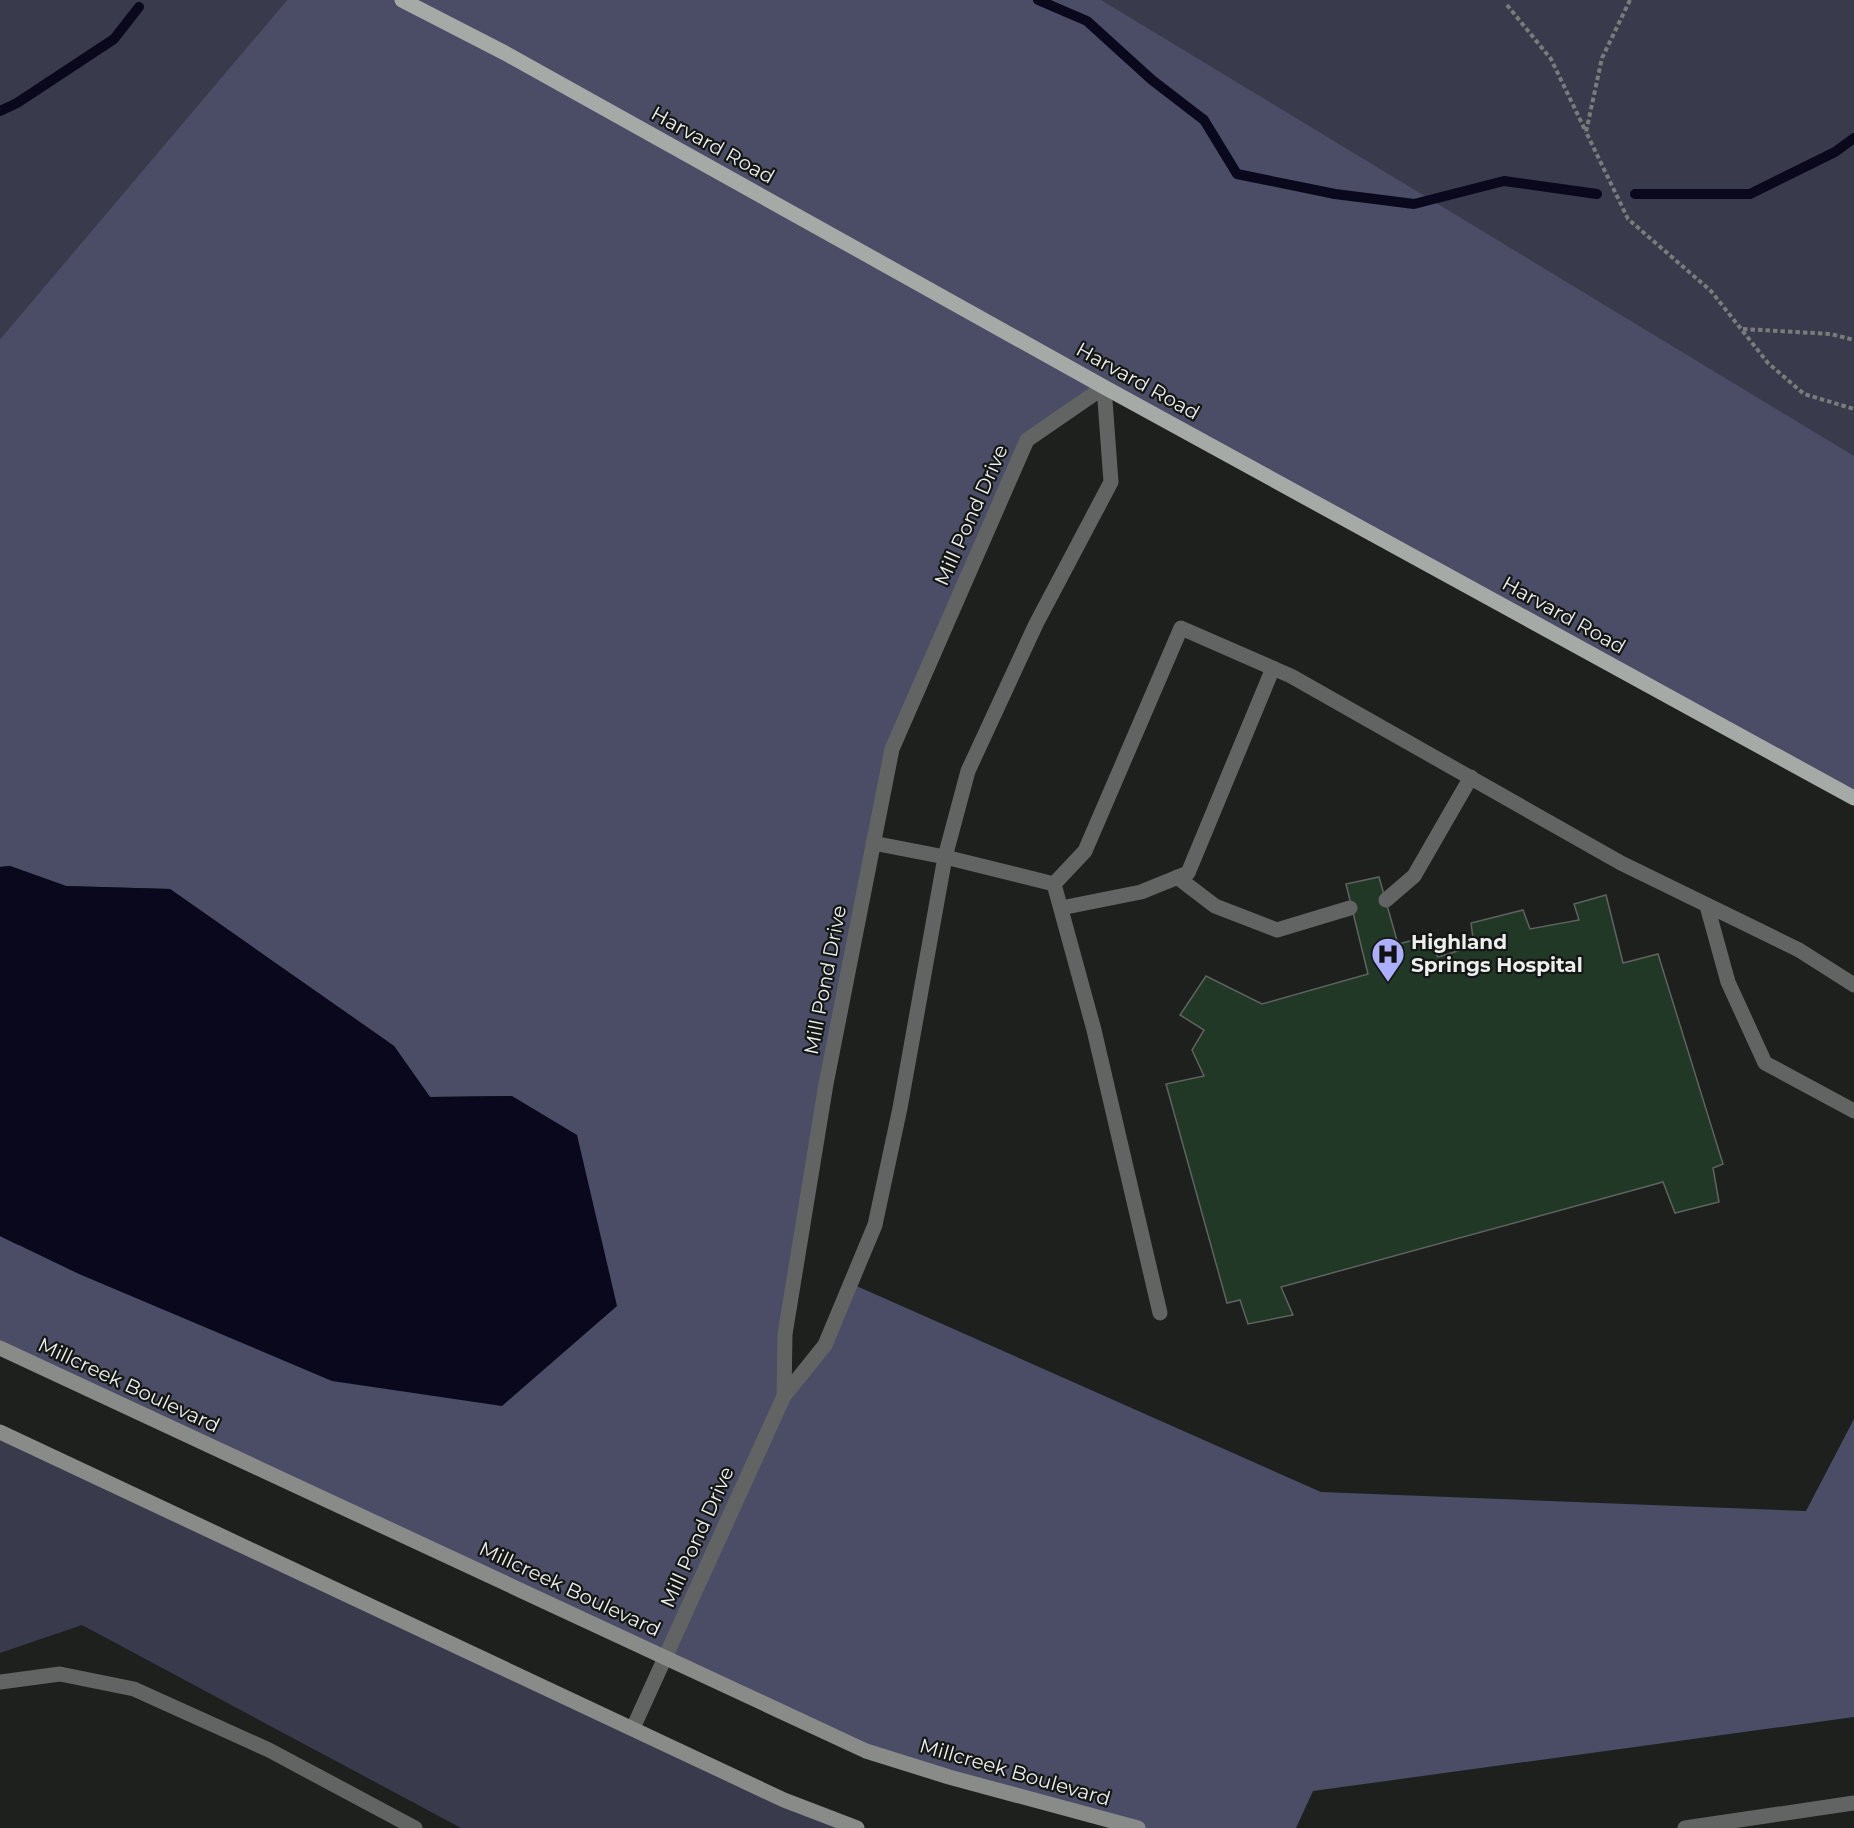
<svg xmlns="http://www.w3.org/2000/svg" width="1854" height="1828" font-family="Montserrat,sans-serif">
<rect width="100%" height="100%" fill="#1d201d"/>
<path fill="#393a4c" d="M0 0H287L0 339Z
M628 0H1854V683Z
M0 1432 857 1828H461L82 1625 0 1653Z"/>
<path fill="#4b4c65" d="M287 0H1101L1854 456V800L1105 387 1028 440 892 749 826 1084 784 1395 825 1345 852 1284 1321 1492 1806 1511 1854 1419V1717L1313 1791 1296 1828H1138L866 1751 0 1348V1236L18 1245 512 1096 430 1097 394 1046 170 889 66 886 10 866 0 867V339Z"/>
<path fill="#09081c" d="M10 866 66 886 170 889 394 1046 430 1097 512 1096 577 1135 617 1306 502 1406 332 1381 79 1274 0 1236V867Z"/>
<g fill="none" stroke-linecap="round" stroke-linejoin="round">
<path stroke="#09081c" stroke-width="10" d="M1038 0 1087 21 1152 80 1204 120 1237 174 1335 194 1414 204 1504 181 1597 194
M0 111 17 103 114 39 139 7
M1635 194H1750L1835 152 1854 138"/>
</g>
<path fill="#223827" stroke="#5f6360" stroke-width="1.5" d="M1379 877 1398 944 1425 937 1438 957 1474 946 1471 923 1523 910 1530 929 1579 920 1574 904 1606 895 1623 963 1658 954 1723 1164 1713 1168 1719 1202 1675 1213 1663 1182 1281 1287 1293 1315 1248 1324 1240 1300 1227 1303 1166 1084 1204 1076 1192 1050 1204 1030 1180 1015 1206 976 1262 1004 1368 974 1346 884Z"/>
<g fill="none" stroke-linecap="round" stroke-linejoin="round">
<path stroke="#797c79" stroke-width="4" stroke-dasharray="4.5 3" stroke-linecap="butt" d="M1630 0 1602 58 1586 132 1628 219 1711 291 1768 363 1804 394 1854 409
M1507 5 1551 59 1586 132
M1743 329 1831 334 1854 340"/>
<path stroke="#626463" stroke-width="15" d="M945 857 1054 884 1094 1030 1160 1313
M1177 877 1215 906 1277 930 1350 908
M1054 884 1085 851 1181 628 1291 676 1621 863 1799 950 1854 985
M1386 900 1414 876 1471 777
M1707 906 1728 982 1765 1063 1854 1111
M1061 908 1141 892 1188 873 1273 668
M0 1682 60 1674 134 1689 269 1750 415 1828
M1685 1828 1854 1803"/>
<path stroke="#626463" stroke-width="15" d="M873 843 945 857
M784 1396 785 1334 826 1084 892 749 1027 440 1104 387
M633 1728 784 1396 825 1345 875 1225 900 1108 945 857 968 771 1036 624 1111 482 1104 387"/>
<path stroke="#898b89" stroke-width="15" d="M0 1348 866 1751 949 1777 1138 1828
M0 1432 784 1800 857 1828"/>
<path stroke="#a6aaa7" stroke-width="15" d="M402 0 505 53 1104 387 1854 798"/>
</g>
<defs>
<g id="hospital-pin" transform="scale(1.725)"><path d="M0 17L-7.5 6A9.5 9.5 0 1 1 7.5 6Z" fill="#acaffb" stroke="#141714"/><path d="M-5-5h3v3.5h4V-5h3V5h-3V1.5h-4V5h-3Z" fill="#111"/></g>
</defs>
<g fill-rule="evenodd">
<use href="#hospital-pin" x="1388" y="954"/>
</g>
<g text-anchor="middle" stroke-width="4.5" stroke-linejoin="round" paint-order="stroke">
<g font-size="20" fill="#ecefed" stroke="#141714">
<text transform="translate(713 145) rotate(29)" y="7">Harvard Road</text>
<text transform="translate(1138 381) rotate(29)" y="7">Harvard Road</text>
<text transform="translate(971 515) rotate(-66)" y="7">Mill Pond Drive</text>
<text transform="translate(1564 615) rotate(29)" y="7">Harvard Road</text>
<text transform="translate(825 980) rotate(-79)" y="7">Mill Pond Drive</text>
<text transform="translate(129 1385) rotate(25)" y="7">Millcreek Boulevard</text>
<text transform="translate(697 1537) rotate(-66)" y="7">Mill Pond Drive</text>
<text transform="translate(570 1589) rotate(25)" y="7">Millcreek Boulevard</text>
<text transform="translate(1015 1772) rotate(16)" y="7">Millcreek Boulevard</text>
</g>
<g font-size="20" font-weight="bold" fill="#ecefed" stroke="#141714" text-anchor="start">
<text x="1411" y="949">Highland<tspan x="1411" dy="23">Springs Hospital</tspan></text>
</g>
</g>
</svg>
